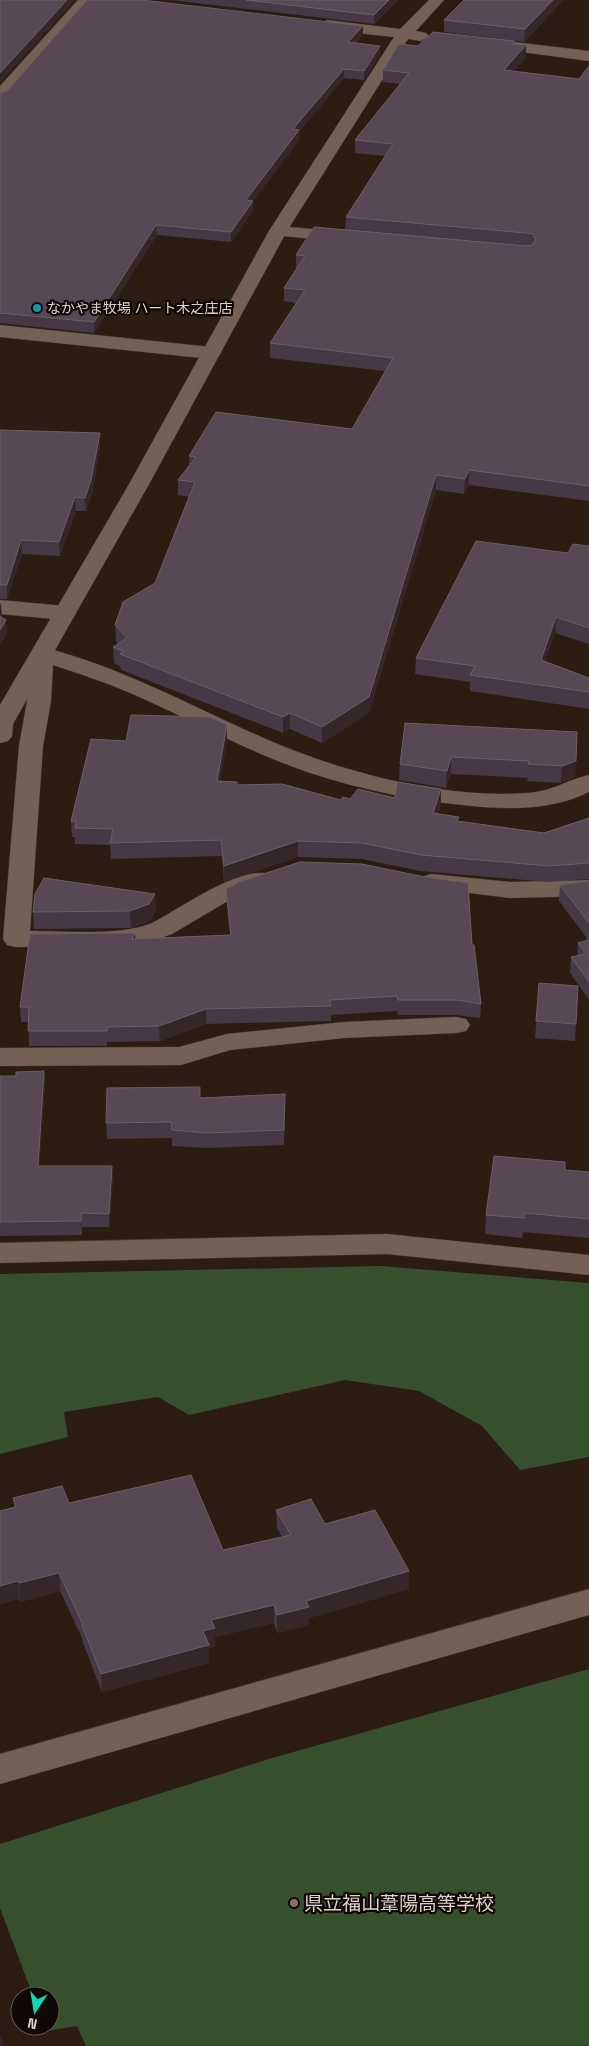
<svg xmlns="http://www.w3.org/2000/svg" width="589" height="2046" font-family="'Space Grotesk','Noto Sans JP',sans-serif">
<rect width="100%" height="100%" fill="#2c1c11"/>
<path fill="#364f2c" d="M381 1266 589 1283V1457L520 1470 482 1426 419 1391 345 1380 189 1415 158 1397 64 1412 68 1437 0 1454V1274Z
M589 1669V2046H86L77 2026 46 2031 44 2026H50V1996H33L0 1908V1844L272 1758Z"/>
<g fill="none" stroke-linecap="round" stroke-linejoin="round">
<g stroke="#443732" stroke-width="1">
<path id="minor" d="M78 0H93L6 99 0 101V86Z
M278 226 346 232 352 233 355 237 352 241 346 242 272 235 269 231 272 227Z
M0 325 211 347 218 349 221 353 218 357 211 359 0 337Z
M0 600 65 606 73 608 76 613 73 618 65 620 0 614Z
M42 647C126 668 201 712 280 745 353 775 449 799 528 793 554 791 566 780 589 775V792C550 811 506 810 463 805 403 799 339 785 283 763 232 743 185 717 135 695 108 683 80 674 53 665L51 701 43 746 30 931C65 931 126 937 156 921 184 906 239 866 271 874L275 879 271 884 238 895 172 934 143 944 134 946 16 947 7 945 3 939 19 746 27 701 31 654 34 649Z
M431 874 510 882 589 880V896L510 898 422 887 418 882 422 877Z
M456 1017 466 1019 470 1025 466 1031 456 1033 344 1038 230 1050 181 1065 0 1066V1048L179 1047 227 1034 344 1022Z
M387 1234 589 1255V1275L387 1254 0 1263V1243Z"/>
</g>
<g stroke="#443732" stroke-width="1">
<path id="tertiary" d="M429 0H444L416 31 426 33 429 36 421 41 408 39 287 231 148 486 13 724 12 736 8 741 0 743V705L128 486 269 231 394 37 327 30 319 25 327 20 400 29Z
M489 39 589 51V61L484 47 481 44 484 41Z
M589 1589V1615L0 1784V1754Z"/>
</g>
<use href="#minor" fill="#746054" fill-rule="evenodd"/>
<use href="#tertiary" fill="#746054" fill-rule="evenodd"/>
</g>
<path fill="#463844" d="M171 0H398L374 24Z
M464 0H564L524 42 444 32V20Z
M363 26V35L356 43 380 55 364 80 344 78 299 132V140L253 201V211L231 242 157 235 94 333 0 323V93Z
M514 41V44L526 45V58L514 71 579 79 589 66V501L469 485 464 494 436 490 369 713 322 743 290 729 283 733 121 670 120 666 114 663 113 647 118 644 116 641 115 625 155 583 189 497 178 495V480L189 465V456L352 429 385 371 270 358V343L296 303 284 301V288L296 269V255L345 230 346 217 385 156 355 153V140L400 84 383 82V70L418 46Z
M0 430 100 433V447L92 494 86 511H76L60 556 22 554 7 599H0Z
M589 546V644L555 633 545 661 589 678V709L470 691V682L415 674 416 658 568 553Z
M227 725V741L220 781 237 785 341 800 350 799 395 798 441 804 438 814 459 821 544 833 589 818V879L548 882 420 871 362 859 298 857 224 882 222 856 111 859 110 845 75 844V837H72L71 821 126 741Z
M577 732 575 777 561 783 527 781 528 778 451 774 446 788 399 780 400 764Z
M589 881V1000L570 973 571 957 577 956 578 943 586 941V937L559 901 560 885Z
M226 889 472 945 481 1004 480 1018 456 1015H398L397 1011 331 1015V1021L206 1024 160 1041 107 1042V1046H29V1022H21L20 1007 136 939 230 936 227 904Z
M156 911 150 921 131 928 34 929 33 912Z
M539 983 576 1024 575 1041 535 1038Z
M44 1071 45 1084 39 1166H112L113 1179 109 1227H82V1235L0 1236V1076H16Z
M200 1098 285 1110 284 1145 208 1148 172 1146V1138L107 1139 106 1123Z
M565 1170 589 1172V1238L523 1232 522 1238 485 1234 486 1215Z
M13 1498 69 1503 223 1550 282 1537 277 1528 276 1510 325 1524 409 1571V1589L309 1618V1625L277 1633 274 1623 215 1637V1646L209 1648V1663L102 1692 83 1643 82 1638 60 1591 20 1602 19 1599 0 1604V1511L14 1507Z"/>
<path fill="#35262a" d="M67 0H75L0 83V73Z
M389 0H398L374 24V15Z
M553 0H564L524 42 525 29Z
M363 26V35L348 51V42Z
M526 45V58L504 82V70Z
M380 46V55L364 80V71Z
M344 69V78L299 132V140L253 201V211L231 242V232L246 200 293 129Z
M156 225 157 235 94 333V322Z
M100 433V447L92 494 86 511 85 498Z
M469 470V485L464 494 465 479Z
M436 475V490L369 713 322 743V727Z
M75 497 76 511 60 556 59 542Z
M21 540 22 554 7 599V585Z
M1 602 2 616 0 623V606Z
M556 617 555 633 540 676 541 660Z
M6 620 7 634 0 646V630Z
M290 713V729L283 733V717Z
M227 725V741L217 797V781Z
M451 757V774L446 788 447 771Z
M576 761 575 777 561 783 562 766Z
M441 789V804L433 829V813Z
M298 841V857L224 882V866Z
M155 894 156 911 150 921 131 928 130 911Z
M135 933 136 948 132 939Z
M206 1009V1024L160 1041 159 1026Z
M44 1071 45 1084 38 1179V1166Z
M285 1094V1110L284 1145V1130Z
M112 1166 113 1179 109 1227V1214Z
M409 1571V1589L309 1618V1625L277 1633V1615L306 1601Z
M59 1573 60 1591 20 1602 19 1583Z
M18 1581 19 1599 0 1604V1586Z
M274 1605V1623L215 1637V1646L209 1648V1663L102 1692 101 1674 203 1631 211 1620Z
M2 2037 3 2046H0V2038Z"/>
<path fill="#574853" stroke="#6c5e66" d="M0 0H67L0 73Z
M87 0H142L363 26 348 42 380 46 364 71 344 69 293 129 299 130 246 200 253 201 231 232 156 225 94 322 0 313V93L7 91Z
M246 0H389L374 15Z
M464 0H553L525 29 444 20Z
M433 32 514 41 512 44 526 45 504 70 579 79 589 66V486L469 470 465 479 436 475 369 697 322 727 290 713 283 717 120 654 123 651 113 647 127 638 115 625 123 602 155 583 195 482 178 480 196 457 189 456 216 412 352 429 393 358 270 343 305 290 284 288 305 256 296 255 314 227 526 246 532 245 536 240 533 234 526 233 346 217 393 144 355 140 409 73 383 70 399 44 418 46Z
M0 430 100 433 91 480 85 498 75 497 59 542 21 540 7 585H0Z
M476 541 568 553 573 544 589 546V628L556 617 541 660 589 678V692L470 675 475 666 416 658Z
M0 616 6 620 0 630Z
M131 715 210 717 227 725 217 781 237 782V785L282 784 341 800 343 797 350 799 358 789 395 798 397 782 441 789 433 813 459 817 457 821 544 833 589 818V863L549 866 421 855 362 843 298 841 224 866 221 840 110 843 113 829 75 828 76 821H71L91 739 126 741Z
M405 723 577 732 576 761 562 766 528 764 529 761 451 757 447 771 400 764Z
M300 862 362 864 420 876 468 883 472 945H474L481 1004 457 1000H398L397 996 330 1000 331 1006 206 1009 159 1026 107 1027V1031H28L29 1007H20L30 934 135 933 132 939 231 935 226 889 239 882Z
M44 878 155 894 149 904 130 911 33 912 35 894Z
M589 881V923L560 885Z
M589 940V982L571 957 586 954 578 943Z
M539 983 578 986 576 1024 536 1021Z
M44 1071 38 1166H112L109 1214 81 1213V1221L0 1222V1076H16V1072Z
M200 1087V1098L285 1094 284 1130 208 1133 172 1130 171 1122 106 1123 107 1088Z
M494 1156 565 1162V1170L589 1172V1219L524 1213V1218L486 1215Z
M191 1475 223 1550 291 1535 276 1510 311 1499 325 1524 375 1510 409 1571 306 1601 309 1607 277 1615 274 1605 211 1620 215 1628 203 1631 209 1645 101 1674 82 1625H83L59 1573 19 1583 18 1581 0 1586V1511L16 1507 13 1498 62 1486 69 1503Z"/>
<circle fill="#0f9aa8" stroke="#0f0805" stroke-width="2" cx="37" cy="308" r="5"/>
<circle fill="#8d6e63" stroke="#0f0805" stroke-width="2" cx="294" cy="1903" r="5"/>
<g text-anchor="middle" stroke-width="4.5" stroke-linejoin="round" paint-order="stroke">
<g font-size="14" fill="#ded3cc" stroke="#0f0805" text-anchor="start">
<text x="47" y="313">なかやま牧場 ハート木之庄店</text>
</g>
<g font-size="19" fill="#ded3cc" stroke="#0f0805" text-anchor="start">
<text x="304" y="1910">県立福山葦陽高等学校</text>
</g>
</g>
<g transform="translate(35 2011) rotate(192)"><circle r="24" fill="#0f0805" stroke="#625955"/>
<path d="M0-4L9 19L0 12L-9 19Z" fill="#11d5b4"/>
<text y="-8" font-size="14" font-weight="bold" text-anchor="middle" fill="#ded3cc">N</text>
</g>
</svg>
